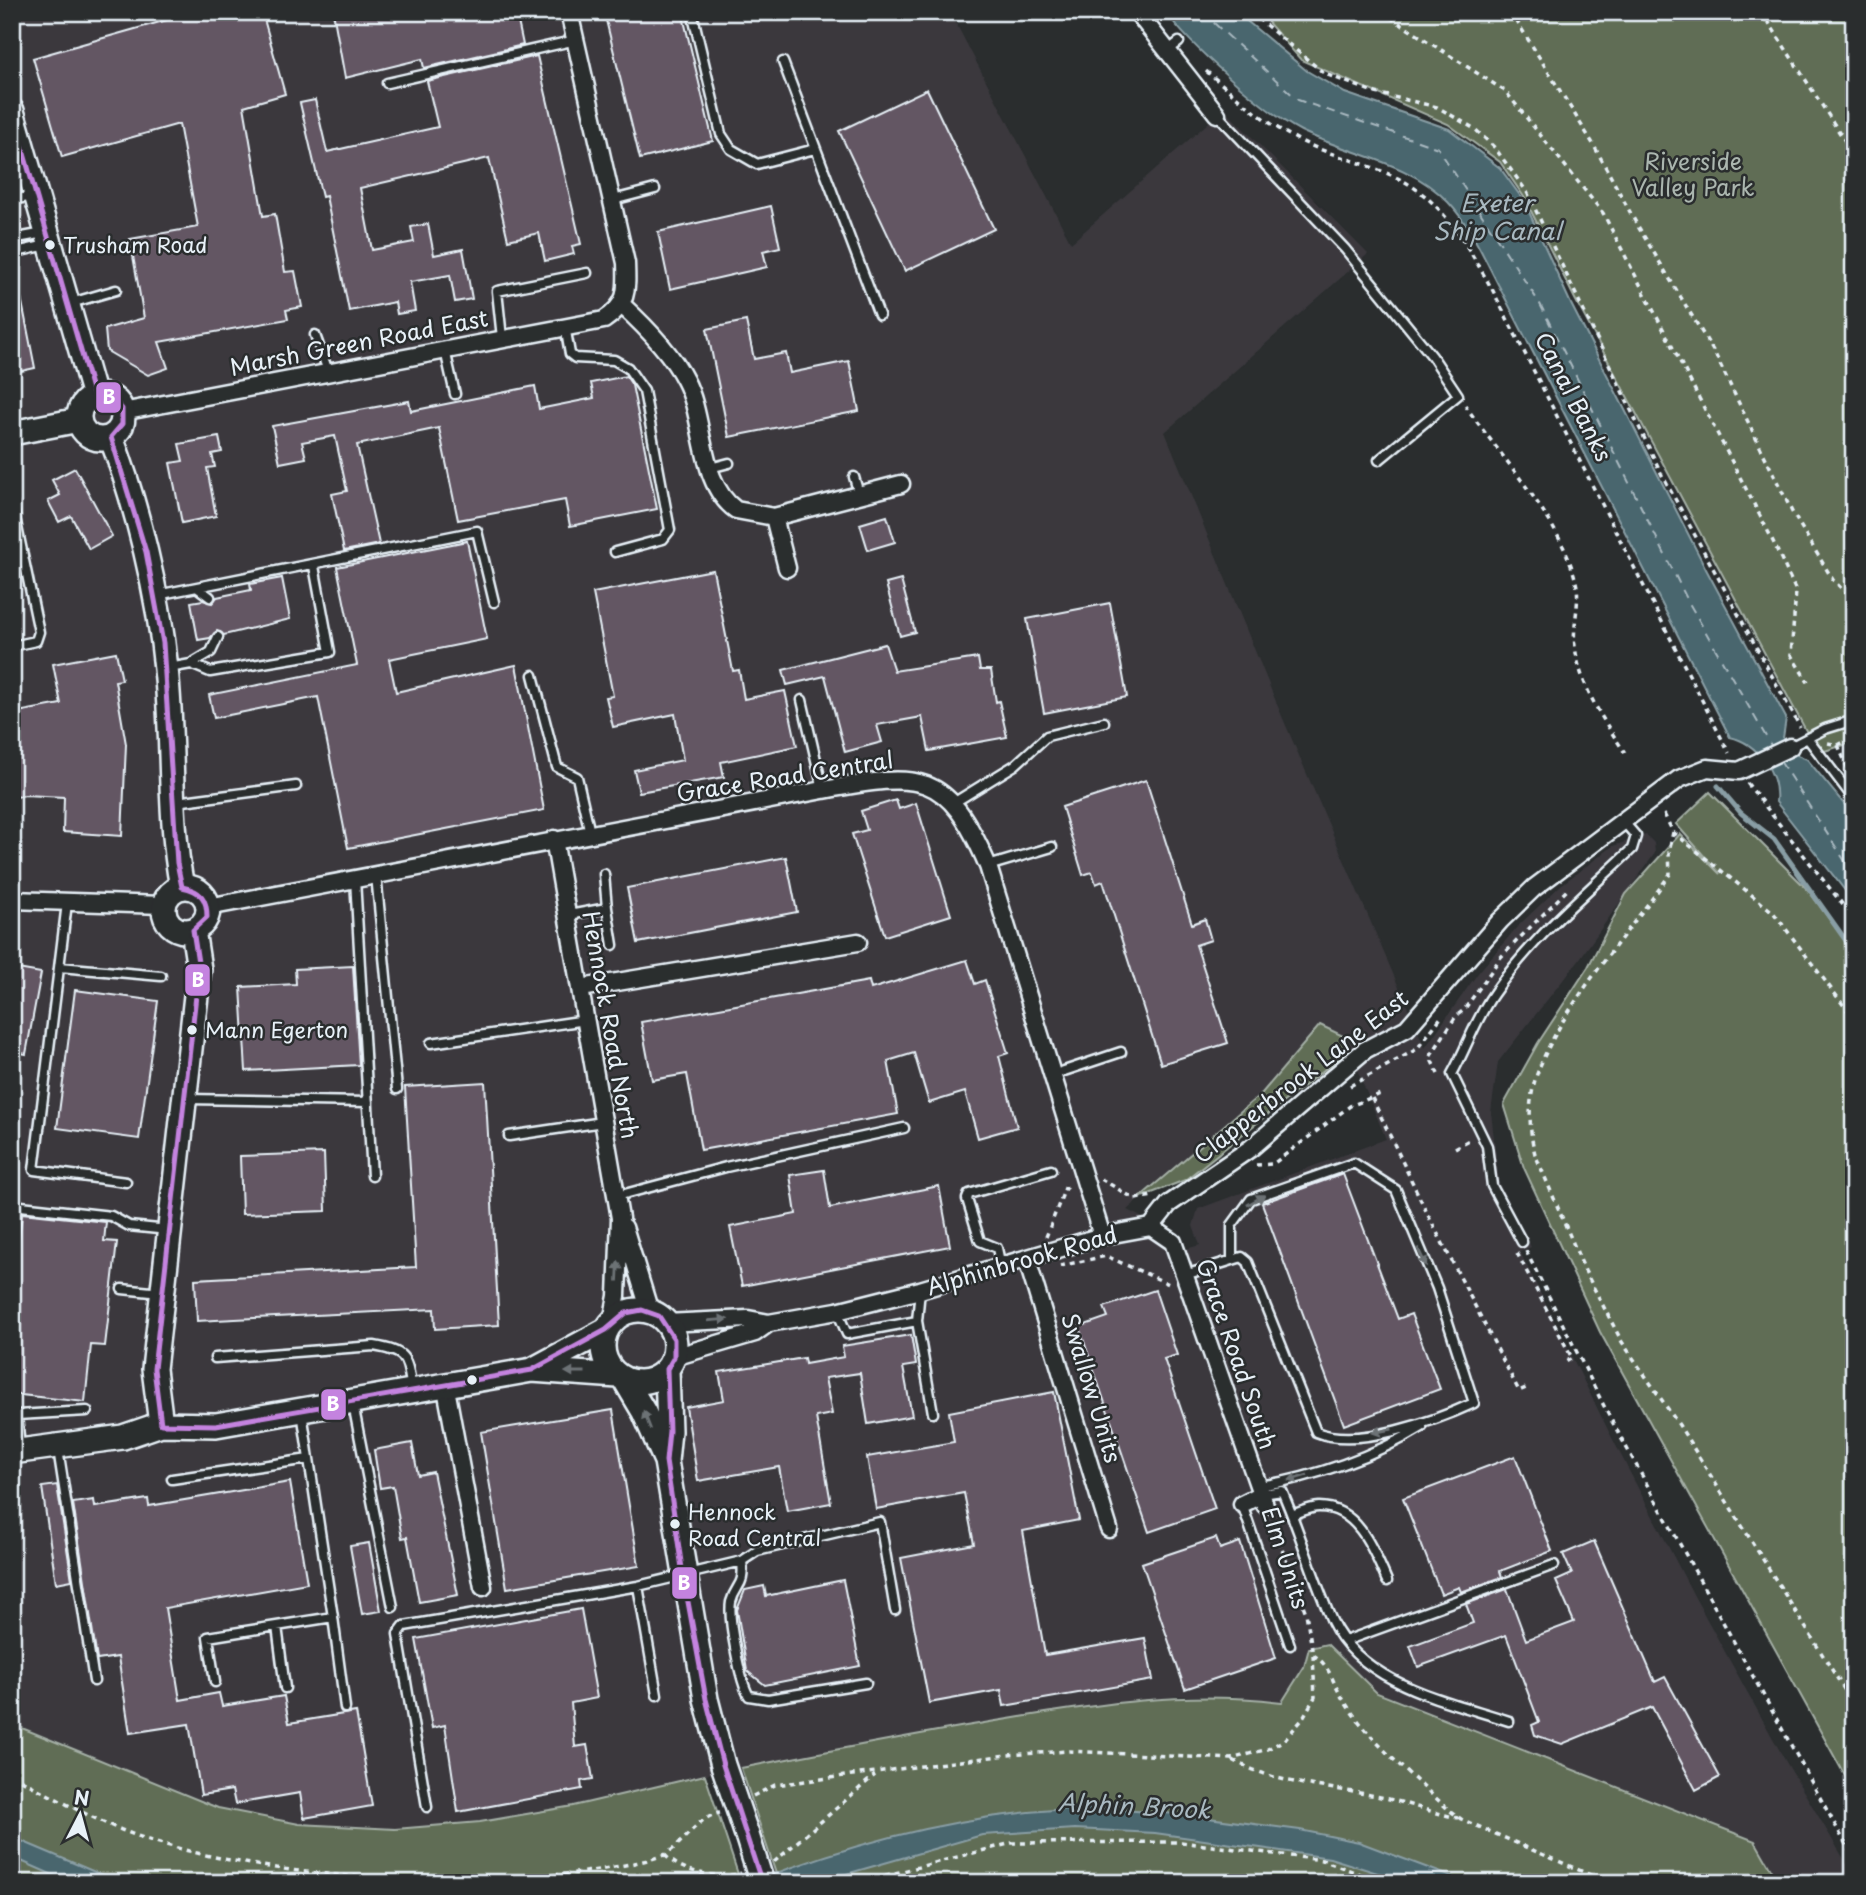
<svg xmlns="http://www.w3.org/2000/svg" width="1866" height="1895" font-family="'Playpen Sans',sans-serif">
<rect width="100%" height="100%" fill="#2a2d2e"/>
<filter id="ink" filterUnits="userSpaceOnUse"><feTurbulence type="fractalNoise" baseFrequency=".0143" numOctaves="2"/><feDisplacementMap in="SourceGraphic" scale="14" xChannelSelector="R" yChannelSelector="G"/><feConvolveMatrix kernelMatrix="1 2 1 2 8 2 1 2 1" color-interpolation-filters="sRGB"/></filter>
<g filter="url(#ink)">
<path fill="#3b393e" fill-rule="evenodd" d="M12 12H950L1071 243 1224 109 1368 254 1165 432 1281 714 1425 1048 1478 973 1518 926 1561 885 1613 846 1646 835 1654 843 1655 853 1578 961 1498 1062 1491 1112 1499 1184 1531 1247 1520 1252 1610 1434 1694 1596 1786 1762 1854 1876V1883H1779L1755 1840 1377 1693 1327 1644 1309 1648 1304 1667 1282 1702 1230 1696H1180L1050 1712 697 1776 573 1806 480 1822 392 1829 299 1824 218 1808 12 1723ZM1320 1025 1343 1036 1386 1139 1198 1209 1193 1226 1200 1245 1186 1249 1179 1236 1127 1210 1262 1093Z"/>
<path fill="#616d55" stroke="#a4afa6" stroke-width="2" d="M1259 12H1854V742L1818 753 1575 299 1524 197 1500 162 1448 124 1301 60Z
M1710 792 1808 890 1854 953V1065L1851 1061 1854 1068V1792L1600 1332 1524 1168 1504 1104 1538 1043 1588 967 1626 894 1680 834 1720 874 1676 824Z
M1320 1025 1343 1036 1349 1050 1185 1180 1139 1198 1262 1093Z
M1327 1644 1377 1693 1755 1841 1779 1883H779L741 1768C828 1751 915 1734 1002 1720 1099 1704 1184 1690 1282 1702L1304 1667 1309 1648Z
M12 1724 218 1808 299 1824 395 1829 480 1822 573 1806 705 1775 741 1883H12Z"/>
<path fill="#4a666e" stroke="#899ea5" stroke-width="2" d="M1166 12H1236L1307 71 1345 93 1449 129 1500 168 1524 201 1571 304 1707 571 1786 718 1783 738 1792 753 1807 759 1854 816V902L1776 802C1779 774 1758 743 1730 737L1500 288C1485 260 1471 226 1448 202 1409 161 1350 155 1301 131 1267 114 1188 44 1166 12Z
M1093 1808 1178 1814 1300 1830 1359 1842 1468 1883H1409L1330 1858 1155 1833 1075 1829 982 1835 815 1883H750C861 1839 973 1811 1093 1808Z
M12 1837 121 1883H71L12 1857Z"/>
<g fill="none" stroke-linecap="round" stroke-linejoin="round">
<path stroke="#899ea5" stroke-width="5" d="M1718 786 1741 813 1774 839 1854 952"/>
<path stroke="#a9b9c1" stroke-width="2" stroke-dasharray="9 7" stroke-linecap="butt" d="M1202 12 1298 100 1438 148 1540 304 1689 603 1772 747
M1780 761 1854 875"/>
</g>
<path fill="#645663" stroke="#e8f1f8" stroke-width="2" d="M195 12H262L285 94 244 106 263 216 275 214 285 272 295 271 302 307 286 310 288 319 159 342 168 368 148 375 107 351 105 329 144 318 130 239 198 227 179 124 62 157 33 58Z
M333 12H516L523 45 424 68 422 59 345 78Z
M604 12H657L658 17 682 12 713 141 640 159Z
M537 56 581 244 572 246 574 254 545 261 539 233 508 240 489 158 360 188 372 250 414 242 411 227 428 224 434 255 463 249 472 299 455 302 450 275 410 282 415 311 397 314 395 302 349 311 326 196 322 197 300 103 315 100 327 152 438 127 427 81Z
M927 89 994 229 905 271 839 131Z
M771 206 780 247 763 251 767 267 670 289 658 232Z
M19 287 35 368 12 373V288Z
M746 321 754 359 786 353 790 373 849 361 859 411 729 437 707 329Z
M626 376 632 385 657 509 570 526 565 500 458 520 439 428 357 445 379 544 344 551 332 494 347 491 335 436 302 442 306 458 280 463 272 426 409 401 411 411 535 386 539 409 594 398 591 383Z
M219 437 222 452 212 454 215 467 207 468 216 516 182 523 170 463 183 461 179 444Z
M75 468 112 536 89 549 71 516 59 522 48 501 60 495 52 480Z
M887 516 895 542 868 550 860 524Z
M467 541 487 639 389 659 396 692 516 665 544 810 348 848 318 697 214 718 209 695 357 665 337 567Z
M713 570 733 671 739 670 744 699 785 691 797 746 721 762 724 777 639 792 634 770 683 760 675 714 613 727 606 697 613 696 593 593Z
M282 578 290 619 224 635 217 631 210 638 198 640 191 602 203 600 212 603 217 597 251 590 250 584Z
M901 580 915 632 900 636 886 584Z
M1110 603 1127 697 1044 713 1027 619Z
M885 644 894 671 978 658 980 670H991L996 702 999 701 1007 737 929 751 922 717 877 725 882 742 845 752 825 676 787 685 783 670Z
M116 652 122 680 115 681 126 744 122 836 63 832 64 797 25 795 12 798V713L61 704 53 664Z
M1146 780 1192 924 1205 919 1211 940 1196 945 1228 1043 1161 1064 1103 881 1096 884 1092 872 1083 875 1062 807Z
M896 800 899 809 916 803 951 915 885 936 852 834 867 830 861 811Z
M786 857 797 912 638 943 627 888Z
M967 960 975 984 985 980 1008 1053 999 1056 1017 1127 978 1138 965 1092 929 1103 914 1053 888 1061 898 1114 701 1150 687 1074 652 1080 641 1022 869 981 871 989Z
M353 966 359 1065 246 1071 241 987 296 984 295 969Z
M12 968 41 973 26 1054 12 1051Z
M75 990 158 1001 139 1139 57 1128Z
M485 1082 499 1325 435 1329 434 1309 197 1321 195 1279 416 1267 405 1087Z
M324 1153 326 1211 242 1214 240 1156Z
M824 1170 830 1208 939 1186 950 1246 742 1286 730 1227 796 1214 790 1175Z
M1343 1174 1398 1319 1411 1314 1440 1389 1344 1425 1262 1203Z
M22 1213 106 1222 104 1241 117 1242 105 1346 91 1345 85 1402 12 1394V1300Z
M1155 1290 1177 1355 1164 1359 1215 1509 1149 1532 1079 1327 1108 1317 1104 1307Z
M911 1335 916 1365 903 1367 912 1416 868 1424 860 1373 825 1378 832 1414 816 1417 831 1503 787 1511 779 1467 698 1481 686 1407 724 1400 719 1372 804 1358 805 1364 844 1357 842 1346Z
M1054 1392 1079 1520 1023 1531 1045 1655 1145 1638 1153 1680 1004 1706 1001 1690 929 1703 901 1558 974 1544 964 1493 876 1509 867 1457 954 1442 949 1412Z
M613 1410 639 1566 507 1588 481 1432Z
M412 1443 418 1475 433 1472 458 1595 419 1602 407 1537 402 1538 393 1486 380 1488 374 1450Z
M1515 1456 1552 1551 1500 1571 1502 1577 1461 1592 1459 1587 1441 1594 1403 1498Z
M290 1482 307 1583 165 1608 180 1700 219 1693 222 1706 284 1696 289 1723 356 1712 372 1806 304 1818 300 1793 235 1804 232 1790 201 1795 189 1724 130 1733 118 1657 97 1660 73 1503 94 1500 95 1507 148 1499 149 1506Z
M57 1485 72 1580 56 1583 42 1487Z
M1216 1538 1220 1549 1240 1542 1276 1658 1185 1689 1142 1563Z
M1594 1541 1655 1682 1665 1677 1720 1777 1696 1790 1652 1707 1562 1744 1535 1735 1532 1725 1539 1722 1506 1635 1418 1667 1410 1646 1473 1623 1466 1604 1507 1589 1526 1640 1574 1622 1556 1581 1572 1574 1563 1554Z
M369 1543 381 1611 362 1614 350 1546Z
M843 1580 860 1666 765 1685 747 1671 737 1610 745 1590 764 1586 766 1596Z
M581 1609 597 1698 571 1703 575 1747 587 1745 593 1779 581 1781 582 1789 458 1812 445 1725 432 1728 416 1639Z"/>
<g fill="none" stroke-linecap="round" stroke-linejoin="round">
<g stroke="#e8f1f8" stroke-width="13">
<path id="lane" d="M692 12 721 134 731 149 757 164 815 149
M1166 52 1179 42
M783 62 879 315
M387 83 576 40
M1217 114 1345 249 1432 356 1458 395 1379 460
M12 200 33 196
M613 200 655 189
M12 239 44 233
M12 253 47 245
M71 303 116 290
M565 326 570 354 575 358 614 360 628 368 644 391 670 530 663 539 615 552
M315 335 329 374
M502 338 497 291 587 273
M445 350 455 394
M710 468 729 463
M854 477 859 494
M12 503 39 632 36 641 12 646
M198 588 210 597
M157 595 477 531 494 602
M191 664 211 652 218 637
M169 668 191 664 210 672 330 652 314 566
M533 675 557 767 577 777 590 833
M802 700 823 790
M1809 740 1854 799
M1790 747 1825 729 1854 720
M176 802 296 786
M955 802 1015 765 1047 736 1104 722
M988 866 1052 847
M376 875 397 1089
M355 879 372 1176
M67 903 34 1170 126 1182
M607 908 613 945
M569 915 607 908 604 874
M12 950 15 951
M60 967 161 976
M431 1043 586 1020
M1052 1075 1121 1052
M187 1099 368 1102
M509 1136 603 1122
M617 1196 726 1167 904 1128
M12 1205 111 1216 129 1226 168 1230
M1522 1242 1492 1186 1487 1146 1452 1074C1467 1047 1476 1018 1494 993 1531 939 1585 894 1632 849L1636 836 1623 821
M1001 1267 997 1248 980 1241 967 1199 969 1194 1051 1170
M1185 1275 1242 1257 1248 1262 1316 1432C1357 1449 1435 1421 1474 1403L1437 1288 1396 1190 1354 1163 1251 1199 1232 1225V1258
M122 1289 161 1293
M837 1311 847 1334 917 1321 920 1290
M917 1321 933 1413
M215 1358 374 1346C408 1352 406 1357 412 1389
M353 1404 393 1607
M20 1448 17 1415 87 1411
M58 1449 94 1681
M172 1479 309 1459 302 1412
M1259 1486C1312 1478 1377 1455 1422 1427
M1262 1494 1282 1491C1301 1534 1313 1579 1332 1621 1362 1685 1449 1701 1509 1721
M1242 1504 1290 1645
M1292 1515C1300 1512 1311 1507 1319 1507 1358 1507 1374 1551 1387 1581
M742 1561 757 1551 880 1522 895 1610
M638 1586 657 1695
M333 1617 345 1708
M277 1626 285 1688
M1345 1641 1554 1565
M215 1682 208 1637 333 1617 309 1459
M427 1807 398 1634 404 1626 638 1586 742 1561C745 1588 736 1583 731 1602 728 1619 740 1682 749 1696L768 1699 866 1683"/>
</g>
<g stroke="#e8f1f8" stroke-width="21">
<path id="street" d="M1137 12 1217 114
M622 305C645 326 671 352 685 380 706 419 698 483 736 510L774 517 901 484
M122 412 604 320C628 304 627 291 626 263L569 12
M774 517 787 568
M554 839 620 1218 617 1296 612 1322
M12 900 163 905
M208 907 823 790C920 773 946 768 988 866L1102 1236
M581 988 858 942
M624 1227 650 1312
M1151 1227 1169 1204 1251 1148 1365 1050 1407 1028 1500 921 1534 888 1679 779 1707 768 1739 771 1790 747
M1151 1227 1173 1242 1265 1505
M1027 1260 1109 1529
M666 1323 748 1319 769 1323 837 1311 920 1290 1102 1236 1151 1227
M674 1357 755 1333 769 1323
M445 1383 483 1587
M1242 1504 1262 1494"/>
</g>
<g stroke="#e8f1f8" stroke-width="28">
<path id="secondary" d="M12 111 94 396
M79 417a22 22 0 1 1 44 0a22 22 0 1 1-44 0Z
M12 433 79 420
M111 437C137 505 159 596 166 669 174 742 168 815 182 887
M164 909a22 22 0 1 1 44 0a22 22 0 1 1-44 0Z
M603 1346a36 36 0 1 1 72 0a36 36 0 1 1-72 0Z
M532 1370 606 1330
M625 1380 644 1412 666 1461 706 1699 723 1765 747 1835
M161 1424 154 1369 199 969 193 930
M12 1452 123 1437 161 1424 216 1425 532 1370 618 1376
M666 1461 669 1431 667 1369"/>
</g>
<path stroke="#e8f1f8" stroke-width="3.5" stroke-dasharray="5 5" stroke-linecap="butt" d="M1250 12 1325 74 1376 93 1437 107 1475 129 1495 148 1527 192 1662 475 1800 727
M1382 12 1505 91 1603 213 1771 537 1796 591 1791 655 1808 682
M1511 12 1592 142 1636 223 1715 354 1792 512 1833 580 1854 601
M1762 12 1854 155
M1206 71C1233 93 1260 119 1291 136 1323 154 1358 160 1391 175 1441 196 1466 244 1492 289L1729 753
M1465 405C1501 458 1561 519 1576 582 1581 602 1572 626 1575 646 1580 687 1603 719 1625 753
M1828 743 1838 745 1854 737
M1838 745 1848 769
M1747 783 1854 919
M1664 814 1673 832 1773 912 1854 1019
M1673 832 1669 852 1670 874C1627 935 1557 1011 1535 1080 1528 1105 1529 1129 1535 1154L1585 1271 1622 1342 1679 1425 1854 1705
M1438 1074 1430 1057 1456 1016 1464 1010 1501 957 1568 889
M1350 1086 1417 1049 1442 1016
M1372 1098 1429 1217 1519 1391 1528 1387
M1455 1148 1471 1139
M1256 1165 1273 1164 1350 1106 1383 1093
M1101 1179 1135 1199 1153 1196
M1046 1237 1065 1188 1070 1187
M1526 1251 1608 1414 1854 1859
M1517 1253 1572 1358 1564 1363
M1060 1266 1106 1256 1169 1284
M1313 1655C1328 1663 1332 1680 1340 1694 1366 1739 1412 1776 1449 1810L1461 1819 1609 1883
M1233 1760C1281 1787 1333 1786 1385 1798 1410 1804 1433 1813 1458 1818
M12 1775C59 1800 105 1827 156 1842 267 1875 389 1883 504 1878 537 1876 571 1875 604 1869 619 1866 654 1860 666 1854 684 1843 698 1816 720 1813
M753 1796 775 1785 1007 1755 1069 1751 1231 1759 1268 1749 1284 1740 1301 1721 1315 1697 1313 1655 1306 1613 1271 1520
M665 1855C680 1872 718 1880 741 1873
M774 1862 875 1775
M856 1883 1012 1843 1181 1842 1322 1860 1384 1883"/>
<use href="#lane" stroke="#2a2d2e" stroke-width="8"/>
<use href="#street" stroke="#2a2d2e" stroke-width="16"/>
<use href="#secondary" stroke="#2a2d2e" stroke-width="23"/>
<g stroke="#e8f1f8" stroke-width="28" stroke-linecap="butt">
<path id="secondary-bridge" d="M747 1835 762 1883"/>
</g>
<use href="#secondary-bridge" stroke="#2a2d2e" stroke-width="23"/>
<g stroke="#2a2d2e" stroke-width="10">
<path id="bus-1" d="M12 112 94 396 112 398 122 409V424L111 437 146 552 163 643 177 863 182 887C201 891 207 898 207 917L193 930 199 969 154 1369 161 1424 216 1425 532 1370 606 1330 626 1313 642 1310 659 1316 674 1339V1357L667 1369 669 1431 666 1461 683 1575 706 1699 723 1765 762 1883"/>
</g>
<use href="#bus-1" stroke="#c483df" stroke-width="5"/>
</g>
<defs><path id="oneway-solid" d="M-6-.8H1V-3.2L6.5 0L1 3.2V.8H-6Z" transform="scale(1.75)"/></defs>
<g fill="#6c7275">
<use href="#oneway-solid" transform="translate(1256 1200) rotate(-30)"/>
<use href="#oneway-solid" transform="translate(1422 1257) rotate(65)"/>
<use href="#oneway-solid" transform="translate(618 1271) rotate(-87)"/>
<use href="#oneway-solid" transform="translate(718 1320) rotate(-4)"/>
<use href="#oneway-solid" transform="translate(575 1372) rotate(180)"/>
<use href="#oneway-solid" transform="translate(647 1420) rotate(-111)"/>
<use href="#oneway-solid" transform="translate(1382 1431) rotate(170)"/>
<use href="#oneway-solid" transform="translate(1298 1478) rotate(163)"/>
</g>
</g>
<g fill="#e8f1f8" stroke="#2a2d2e" stroke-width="2.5">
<circle cx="50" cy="245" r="6"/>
<circle cx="192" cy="1030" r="6"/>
<circle cx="472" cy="1380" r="6"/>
<circle cx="675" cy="1524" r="6"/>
</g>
<g text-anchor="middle" stroke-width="5" stroke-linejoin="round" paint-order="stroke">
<g font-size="21" fill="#e8f1f8" stroke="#2a2d2e" text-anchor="start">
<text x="63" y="253">Trusham Road</text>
<text x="205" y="1038">Mann Egerton</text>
<text x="688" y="1520">Hennock<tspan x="688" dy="26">Road Central</tspan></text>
</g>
<g font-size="23" fill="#abb6af" stroke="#2a2d2e">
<text x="1693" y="170">Riverside<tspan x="1693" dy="26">Valley Park</tspan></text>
</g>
<g font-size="23" fill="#e8f1f8" stroke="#2a2d2e">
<text transform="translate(359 343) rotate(-11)" y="8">Marsh Green Road East</text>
<text transform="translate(1573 397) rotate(63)" y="8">Canal Banks</text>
<text transform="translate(785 777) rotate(-9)" y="8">Grace Road Central</text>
<text transform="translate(610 1025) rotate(80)" y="8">Hennock Road North</text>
<text transform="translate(1301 1077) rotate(-38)" y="8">Clapperbrook Lane East</text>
<text transform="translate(1022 1261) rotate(-16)" y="8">Alphinbrook Road</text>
<text transform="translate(1236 1354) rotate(71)" y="8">Grace Road South</text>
<text transform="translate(1091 1388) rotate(73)" y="8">Swallow Units</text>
<text transform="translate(1285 1558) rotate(72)" y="8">Elm Units</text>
</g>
<g font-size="24" font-style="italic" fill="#a9b9c1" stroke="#2a2d2e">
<text x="1497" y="212">Exeter<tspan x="1497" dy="28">Ship Canal</tspan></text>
<text transform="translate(1134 1807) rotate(3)" y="8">Alphin Brook</text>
</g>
</g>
<g stroke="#2a2d2e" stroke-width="2.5">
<rect x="95" y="381" width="27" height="33" rx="7" fill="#c483df"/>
<rect x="184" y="963" width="27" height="34" rx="7" fill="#c483df"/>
<rect x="320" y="1388" width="27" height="33" rx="7" fill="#c483df"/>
<rect x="671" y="1566" width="27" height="34" rx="7" fill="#c483df"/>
</g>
<g font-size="19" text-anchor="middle" font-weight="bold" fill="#fff">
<text x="109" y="404">B</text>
<text x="198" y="987">B</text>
<text x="333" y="1411">B</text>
<text x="684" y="1590">B</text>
</g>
<rect width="1866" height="1895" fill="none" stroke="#2a2d2e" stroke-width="42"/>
<rect x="21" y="21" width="1824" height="1853" fill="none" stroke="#e8f1f8" stroke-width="2.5" filter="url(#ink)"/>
<g transform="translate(80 1815) rotate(6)" stroke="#2a2d2e" stroke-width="5" paint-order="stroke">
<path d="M0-5L12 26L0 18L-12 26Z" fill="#e8f1f8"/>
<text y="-10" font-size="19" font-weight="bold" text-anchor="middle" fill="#e8f1f8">N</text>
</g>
</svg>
